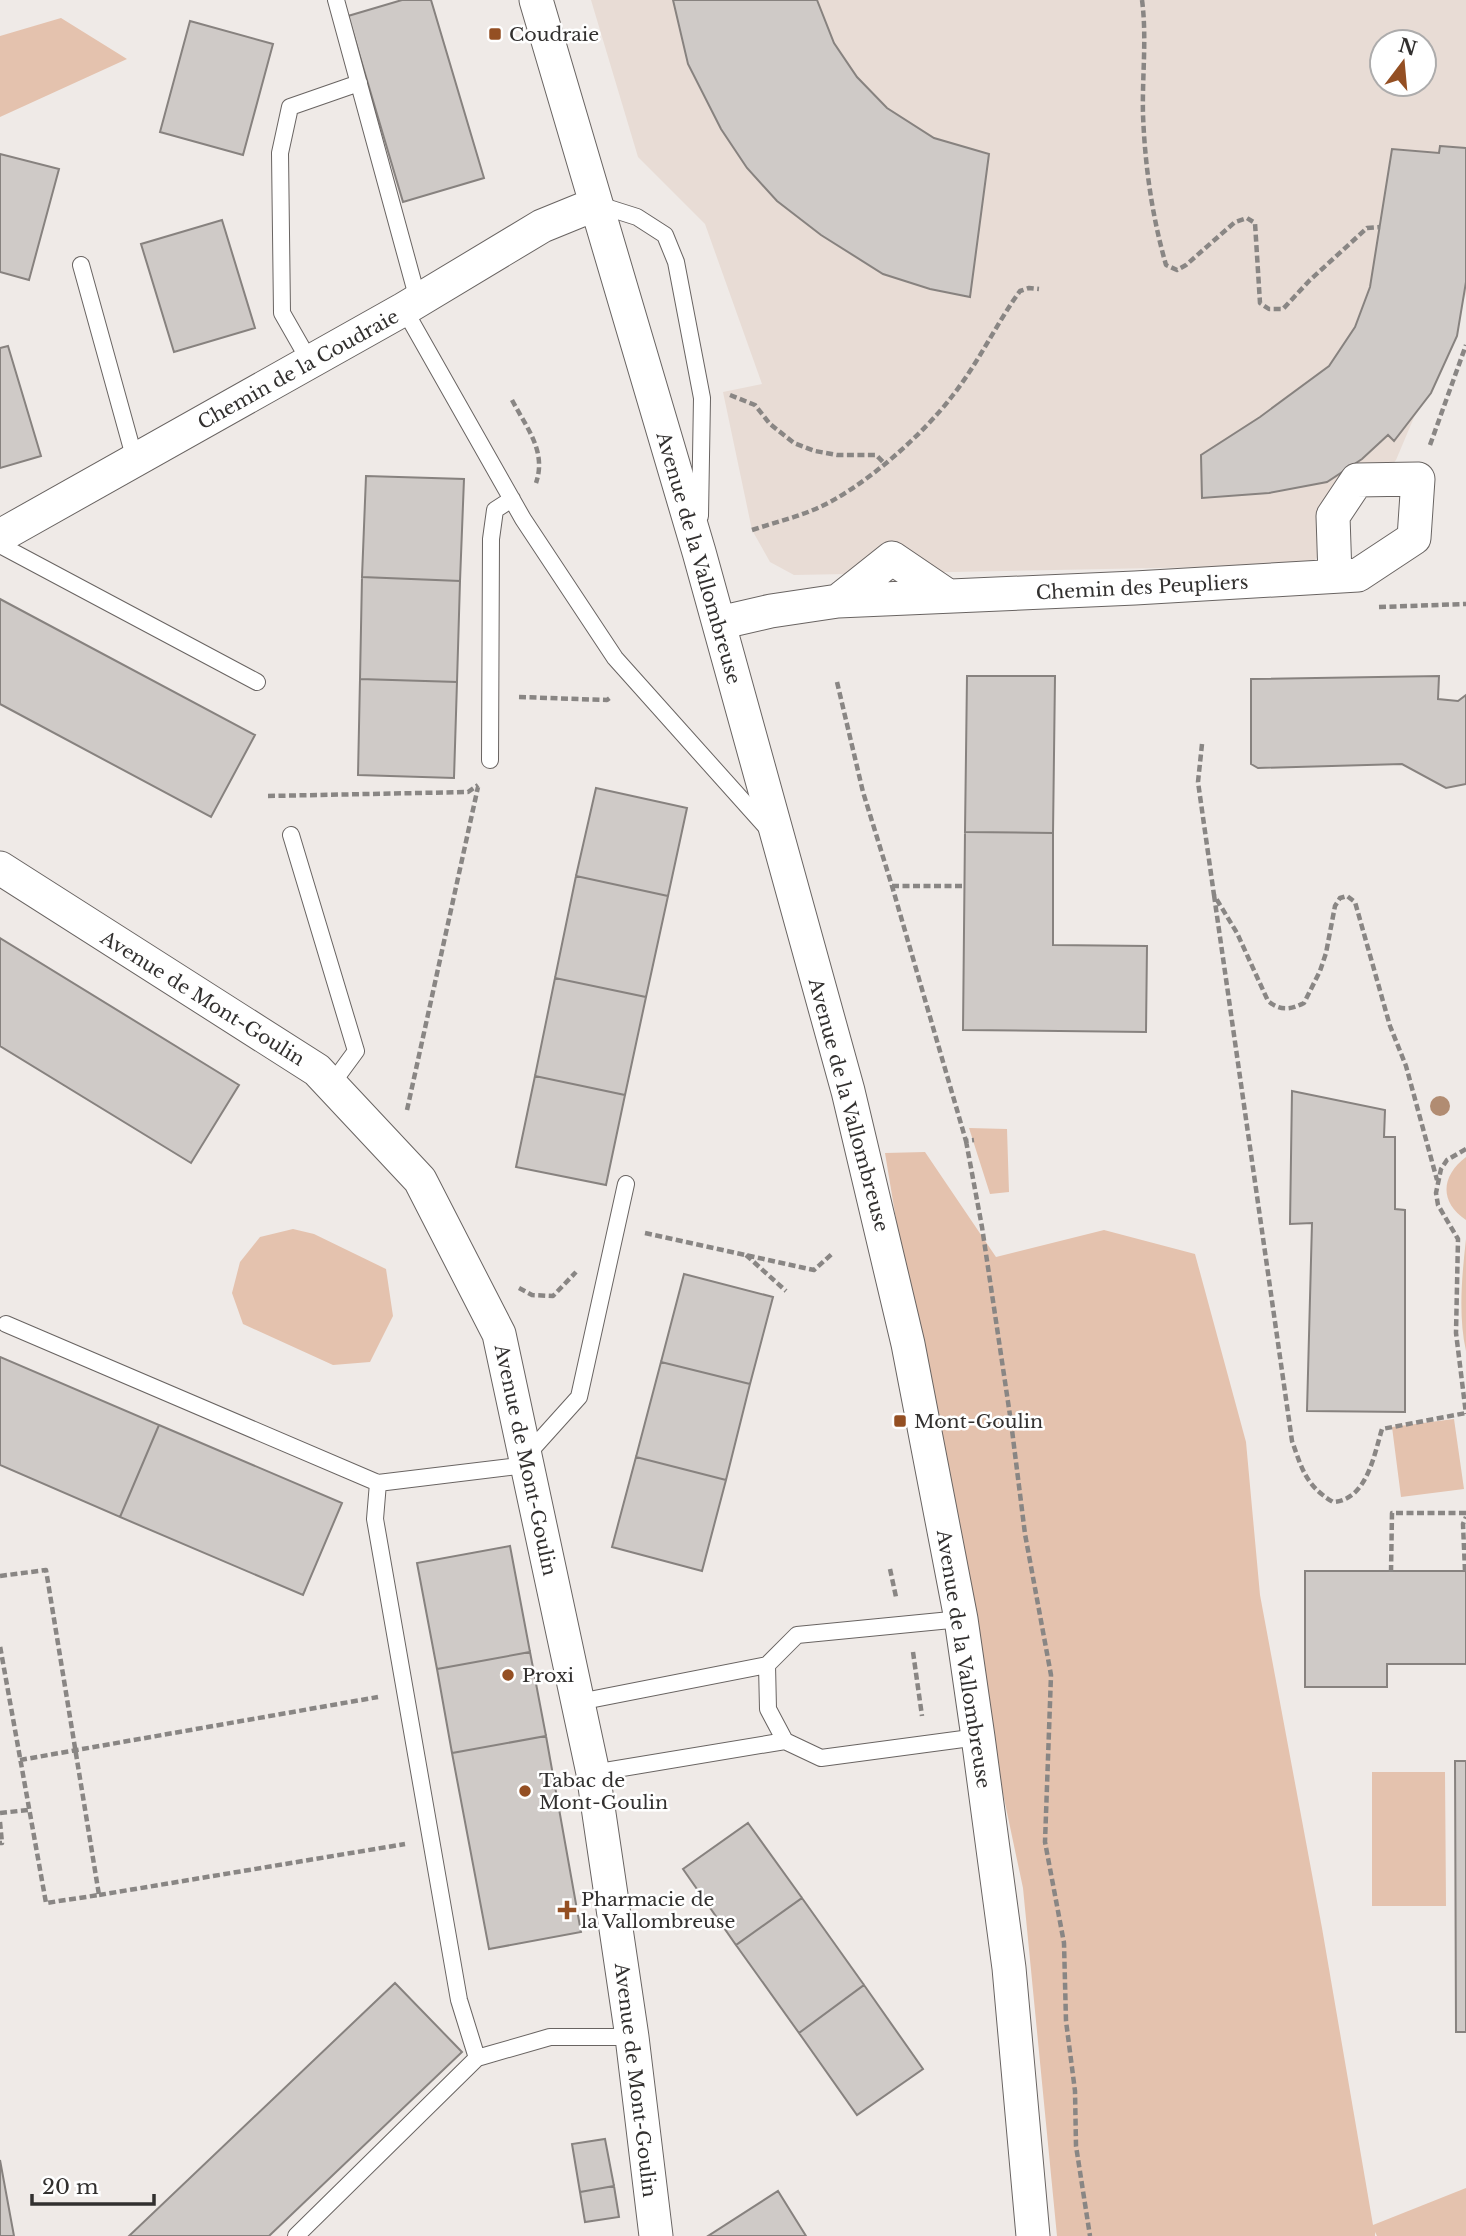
<svg xmlns="http://www.w3.org/2000/svg" width="1466" height="2236" font-family="'Libre Baskerville',serif">
<rect width="100%" height="100%" fill="#efeae7"/>
<path fill="#e8dcd5" fill-rule="evenodd" d="M591 0H1466V294L1396 460 1311 565 794 575 770 562 752 530 723 392 762 384 705 224 638 157ZM1382 42H1424V84H1382Z"/>
<path fill="#e4c2ae" d="M61 18 127 59 0 117V36Z
M969 1128 1007 1129 1009 1192 990 1194Z
M925 1152 996 1257 1104 1230 1195 1254 1246 1442 1260 1595 1322 1928 1373 2225 1466 2188V2236H1377L1375 2232V2236H1057L1023 1888 949 1539 885 1153Z
M1466 1157V1220C1439 1202 1441 1176 1466 1157Z
M293 1229 314 1234 386 1269 393 1316 370 1362 333 1365 243 1324 232 1293 240 1262 260 1237Z
M1466 1239V1351C1458 1315 1462 1275 1466 1239Z
M1454 1419 1464 1489 1401 1497 1392 1427Z
M1372 1772H1445L1446 1906H1372Z"/>
<path fill="#cfcac7" stroke="#87827f" stroke-width="2" d="M402 0H431L484 178 403 202 348 16Z
M817 0 834 43 857 77 887 108 934 138 989 154 970 297 930 289 883 274 821 235 777 201 747 168 721 129 688 64 673 0Z
M190 21 273 44 243 155 160 132Z
M1440 146 1466 148V282L1457 336 1431 393 1394 441 1388 435 1362 459 1327 482 1269 493 1202 498 1201 455 1260 417 1329 366 1355 327 1370 287 1392 149 1439 153Z
M0 154 59 169 29 280 0 272Z
M222 220 255 328 174 352 141 244Z
M8 346 41 456 0 468V348Z
M366 476 464 479 460 581 362 577Z
M362 577 460 581 457 682 360 679Z
M0 599 255 735 211 817 0 704Z
M967 676H1055L1053 833 965 832Z
M1439 676 1438 699 1458 701 1466 695V784L1446 788 1402 764 1258 768 1251 764V679Z
M360 679 457 682 454 778 358 775Z
M596 788 687 808 668 896 576 876Z
M965 832 1053 833V945L1147 946 1146 1032 963 1030Z
M576 876 668 896 646 997 555 978Z
M0 938 239 1085 191 1163 0 1046Z
M555 978 646 997 625 1095 535 1076Z
M535 1076 625 1095 606 1185 516 1167Z
M1292 1091 1385 1110 1384 1137H1395V1209L1405 1210V1412L1307 1411 1312 1223 1290 1224Z
M684 1274 773 1297 750 1384 661 1362Z
M0 1357 159 1425 120 1517 0 1465Z
M661 1362 750 1384 726 1480 636 1457Z
M159 1425 342 1503 303 1595 120 1517Z
M636 1457 726 1480 702 1571 612 1547Z
M510 1546 530 1652 437 1669 417 1563Z
M1305 1571H1466V1664H1387V1687H1305Z
M530 1652 546 1736 452 1753 437 1669Z
M546 1736 581 1932 489 1949 452 1753Z
M1455 1761H1466V2032H1456Z
M748 1823 802 1898 736 1945 683 1869Z
M802 1898 864 1985 799 2033 736 1945Z
M395 1983 462 2052 269 2236H129Z
M864 1985 923 2069 857 2115 799 2033Z
M605 2139 614 2186 580 2192 572 2144Z
M0 2160 14 2236H0Z
M614 2186 619 2217 585 2222 580 2192Z
M778 2191 806 2236H708Z"/>
<g fill="none" stroke-linecap="round" stroke-linejoin="round">
<g stroke="#696462" stroke-width="18">
<path id="service" d="M336 0 418 300
M596 204 637 217 665 235 676 262 702 398 700 516
M81 265 135 460
M404 309 523 519 615 658 768 829
M310 362 282 313 280 153 290 107 359 83
M0 545 257 682
M490 760 491 539 495 510 512 499
M291 835 356 1051 331 1085
M6 1324 378 1483 526 1465
M525 1457 579 1397 626 1184
M378 1483 375 1519 459 2000 477 2058
M961 1619 797 1635 767 1665 768 1709 785 1741 821 1758 978 1737
M579 1702 767 1665
M593 1773 785 1741
M296 2236 477 2058 550 2037H632"/>
</g>
<g stroke="#696462" stroke-width="35">
<path id="minor" d="M536 0 699 552 848 1091 908 1344 961 1619 978 1737 1009 1968 1033 2236
M0 536 404 309 542 226 596 204
M838 601 892 558 948 596
M719 623 771 611 838 601 1135 588 1358 575 1414 538 1418 479 1357 480 1333 516 1335 576
M0 868 317 1070 420 1180 499 1334 593 1773 632 2037 656 2236"/>
</g>
<path stroke="#898684" stroke-width="4.5" stroke-dasharray="7 3.5" stroke-linecap="butt" d="M1142 0C1147 38 1142 76 1143 115 1145 166 1152 216 1166 265L1177 270 1186 265 1235 222 1247 218 1255 223 1260 303 1269 309H1283L1310 280 1367 228 1380 227
M730 395 755 405 770 424 794 443 815 451 837 455H876L884 463
M512 400C526 427 547 451 536 483
M1430 445 1466 345
M752 530C773 523 794 518 813 510 860 491 923 435 953 395 979 362 996 324 1020 291L1029 288 1039 289
M1379 607 1466 604
M837 682 863 792 892 886 966 1141 974 1140
M519 697 607 700 611 697
M1202 744 1198 782 1214 895 1237 933 1268 1001C1280 1011 1290 1010 1304 1003L1320 971 1326 953 1335 906 1340 898 1347 896 1355 902 1390 1026 1406 1066 1437 1180
M268 796 468 792 478 785
M892 886H965
M1214 895 1292 1441C1302 1469 1306 1486 1333 1502 1367 1500 1374 1455 1382 1429L1466 1413
M407 1110 478 787
M966 1141 982 1227 1011 1422 1025 1534 1051 1675 1045 1842 1064 1943 1066 2021 1075 2091 1076 2146 1090 2236
M1466 1149 1447 1160 1441 1169 1436 1193 1438 1205 1458 1239 1456 1333 1466 1414
M645 1233 814 1270 833 1253
M746 1255 786 1291
M519 1288 532 1295 553 1296 576 1272
M890 1569 896 1597
M1465 1571 1463 1524 1466 1517
M1391 1572 1392 1513H1466
M0 1576 46 1570 99 1895 46 1903 0 1646
M913 1652 922 1716
M20 1760 378 1697
M0 1813 28 1810
M0 1822 2 1843H0
M99 1895 405 1844"/>
<use href="#service" stroke="#fff" stroke-width="16"/>
<use href="#minor" stroke="#fff" stroke-width="33"/>
</g>
<circle fill="#b18c72" cx="1440" cy="1106" r="10"/>
<g fill="#944f23" stroke="#fff" stroke-width="2.5">
<rect x="488" y="27" width="14" height="14" rx="3.5"/>
<rect x="893" y="1414" width="14" height="14" rx="3.5"/>
<circle cx="508" cy="1675" r="7"/>
<circle cx="525" cy="1791" r="7"/>
<path d="M563.5 1899.5h7v7h7v7h-7v7h-7v-7h-7v-7h7z"/>
</g>
<g text-anchor="middle" stroke-width="5" stroke-linejoin="round" paint-order="stroke">
<g font-size="19" fill="#32302f" stroke="#fff" text-anchor="start">
<text x="509" y="41">Coudraie</text>
<text x="914" y="1428">Mont-Goulin</text>
<text x="522" y="1682">Proxi</text>
<text x="539" y="1787">Tabac de<tspan x="539" dy="22">Mont-Goulin</tspan></text>
<text x="581" y="1906">Pharmacie de<tspan x="581" dy="22">la Vallombreuse</tspan></text>
</g>
<g font-size="19" fill="#32302f" stroke="#fff">
<text transform="translate(298 369) rotate(-29)" y="7">Chemin de la Coudraie</text>
<text transform="translate(699 558) rotate(74)" y="7">Avenue de la Vallombreuse</text>
<text transform="translate(1142 587) rotate(-3)" y="7">Chemin des Peupliers</text>
<text transform="translate(203 998) rotate(32)" y="7">Avenue de Mont-Goulin</text>
<text transform="translate(849 1105) rotate(75)" y="7">Avenue de la Vallombreuse</text>
<text transform="translate(526 1460) rotate(78)" y="7">Avenue de Mont-Goulin</text>
<text transform="translate(964 1659) rotate(81)" y="7">Avenue de la Vallombreuse</text>
<text transform="translate(636 2080) rotate(83)" y="7">Avenue de Mont-Goulin</text>
</g>
</g>
<g transform="translate(1403 63) rotate(16)"><circle r="33" fill="#ffffff" stroke="#adacac" stroke-width="2"/>
<path d="M0-5L12 26L0 18L-12 26Z" fill="#944f23"/>
<text y="-10" font-size="19" font-weight="bold" text-anchor="middle" fill="#32302f">N</text>
</g>
<path d="M32 2194v10h122v-10" fill="none" stroke="#32302f" stroke-width="3.5"/>
<text x="42" y="2194" font-size="21" fill="#32302f" stroke="#ffffff" stroke-width="5" paint-order="stroke">20 m</text>
</svg>
